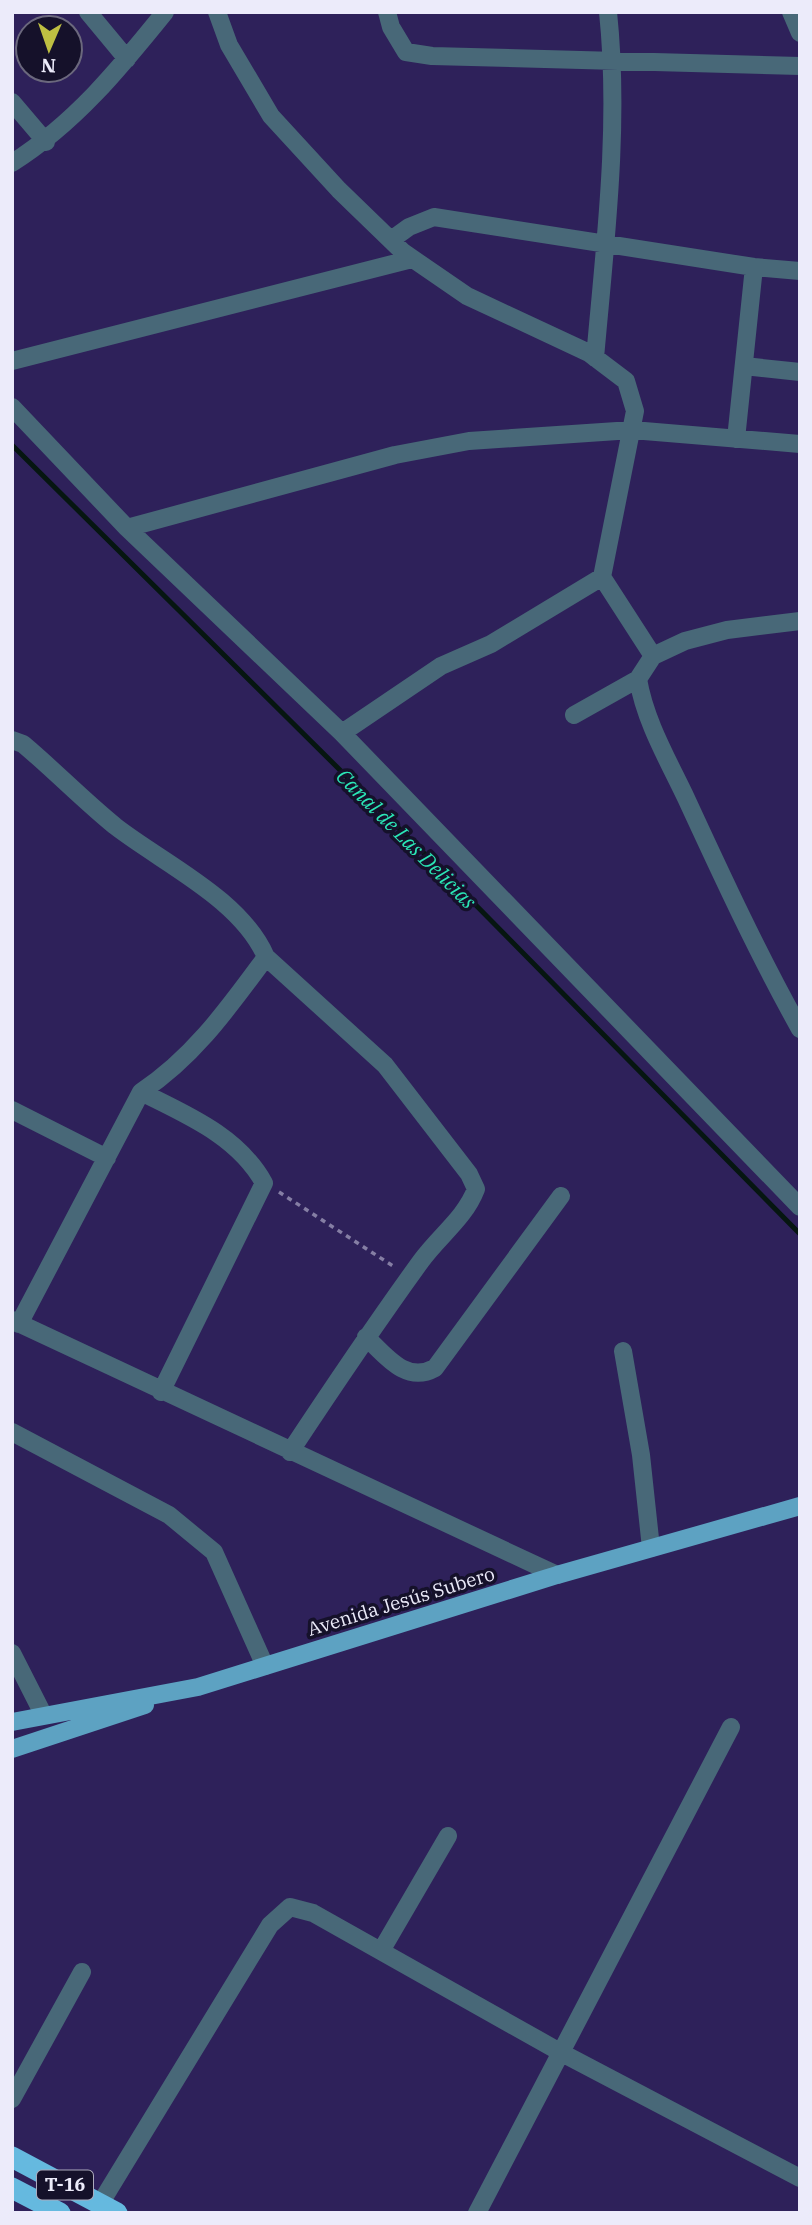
<svg xmlns="http://www.w3.org/2000/svg" width="812" height="2225" font-family="'IBM Plex Serif',serif">
<rect width="100%" height="100%" fill="#2e215a"/>
<g fill="none" stroke-linecap="round" stroke-linejoin="round">
<path stroke="#061611" stroke-width="5" d="M12 445 454 883 800 1234"/>
<path stroke="#857ea4" stroke-width="3.5" stroke-dasharray="5 5" stroke-linecap="butt" d="M279 1192 396 1268"/>
<path stroke="#486878" stroke-width="18" d="M88 12 127 59
M217 12 229 45 271 116 339 190 403 252 467 296 589 353 626 381 635 411 602 577 491 644 441 666 342 733
M387 12 391 27 406 52 432 56 800 66
M791 12 800 33
M12 102 46 142
M12 163C75 123 119 69 165 12
M391 240 409 227 434 217 754 267 800 271
M595 358C605 244 620 126 608 12
M12 361 412 259
M744 366 800 372
M12 407 127 528 342 733 800 1207
M736 439 754 267
M127 528 395 455 469 441 632 430 800 444
M602 577 653 656
M638 679C645 721 668 760 686 798 722 876 758 954 800 1029
M574 715 638 679 653 656 685 641 727 630 800 621
M12 740 23 744C54 770 83 800 115 826 164 864 241 899 266 957L385 1065 469 1174 476 1189C465 1218 439 1236 421 1261 376 1323 333 1387 290 1452
M141 1092C187 1115 238 1136 264 1183L161 1392
M12 1110 107 1158
M12 1320 557 1575
M19 1324 141 1092C194 1057 229 1007 266 957
M366 1337C386 1356 406 1384 435 1368L561 1196
M623 1351 641 1455 651 1548
M12 1432 169 1515 214 1552 265 1666
M12 1653 43 1714
M381 1951 448 1836
M12 2099 82 1972
M100 2204 270 1925 290 1907 313 1913 560 2052 800 2178
M477 2213 731 1727"/>
<path stroke="#5da2c2" stroke-width="18" d="M12 1722 198 1687 557 1575 800 1506
M12 1749 145 1705"/>
<path stroke="#65b9df" stroke-width="21" d="M12 2157 117 2213
M12 2188 60 2213"/>
</g>
<g text-anchor="middle" stroke-width="7" stroke-linejoin="round" paint-order="stroke">
<rect fill="#15112a" stroke="#acaabc" stroke-width="2" x="37" y="2170.5" width="56" height="29" rx="5"/>
<g font-size="18" font-weight="bold" fill="#ecebfa">
<text x="65" y="2191">T-16</text>
</g>
<g font-size="19" fill="#ecebfa" stroke="#15112a">
<text transform="translate(401 1601) rotate(-17)" y="7">Avenida Jesús Subero</text>
</g>
<g font-size="21" font-style="italic" fill="#2be6b6" stroke="#15112a">
<text transform="translate(406 839) rotate(45)" y="7">Canal de Las Delicias</text>
</g>
</g>
<rect width="812" height="2225" fill="none" stroke="#ecebfa" stroke-width="28"/>
<g transform="translate(49 49) rotate(182)"><circle r="33" fill="#15112a" stroke="#6b687d" stroke-width="2"/>
<path d="M0-5L12 26L0 18L-12 26Z" fill="#bebf42"/>
<text y="-10" font-size="19" font-weight="bold" text-anchor="middle" fill="#ecebfa">N</text>
</g>
</svg>
